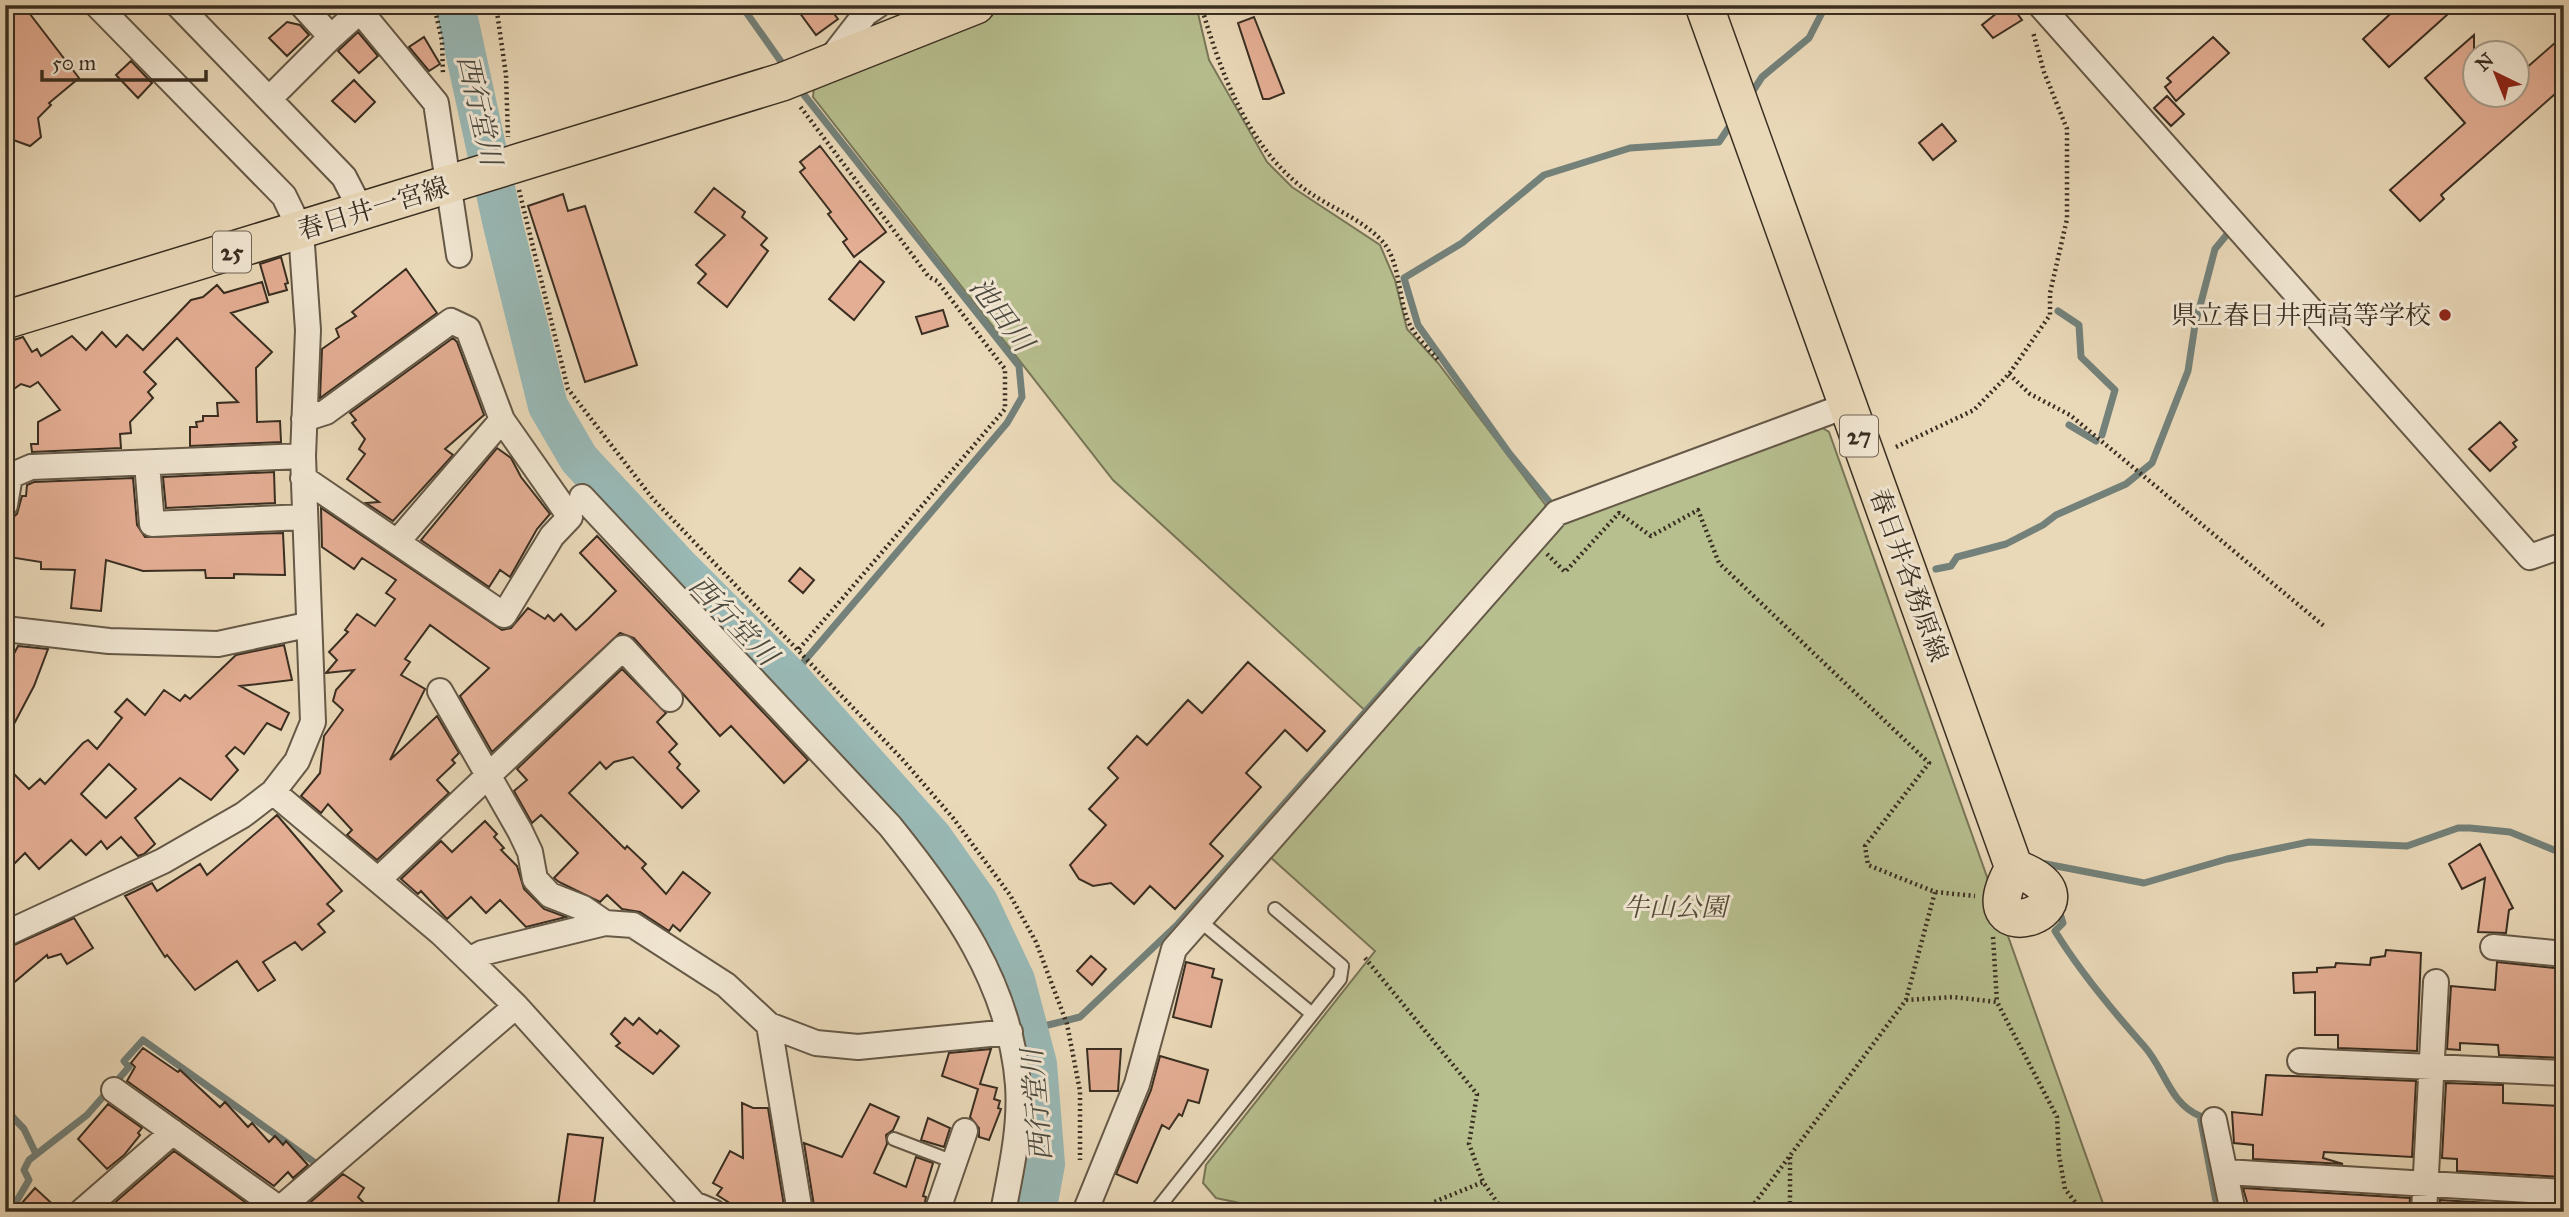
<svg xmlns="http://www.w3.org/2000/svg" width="2569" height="1217" font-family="'IM FELL Great Primer','Noto Serif JP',serif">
<rect width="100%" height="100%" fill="#ead9b9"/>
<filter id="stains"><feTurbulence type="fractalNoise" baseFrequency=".00286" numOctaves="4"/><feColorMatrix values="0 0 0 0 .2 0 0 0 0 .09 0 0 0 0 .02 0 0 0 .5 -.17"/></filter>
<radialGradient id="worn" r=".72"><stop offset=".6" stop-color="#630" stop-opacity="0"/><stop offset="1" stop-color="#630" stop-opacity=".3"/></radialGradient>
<path fill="#b7bf8f" stroke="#787658" stroke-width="2" d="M1013 5H1196L1209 60 1267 162 1292 187 1380 245 1395 280 1407 329 1438 363 1560 524 1821 427 1829 432 2106 1212H1282L1216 1198 1203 1183 1206 1165 1375 951 1268 855 1381 725 1113 480 813 97 814 87Z"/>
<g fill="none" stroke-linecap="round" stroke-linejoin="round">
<path stroke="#73817a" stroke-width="7" d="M741 5 787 70
M1749 97 1762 77 1809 38 1826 5
M2058 311 2079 325 2081 357 2115 390 2102 435
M2069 425 2096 441
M1547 508 1551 504 1509 453 1418 325 1404 278 1462 243 1544 175 1630 148 1719 142 1733 121
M1936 569 1951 566 1957 557 2006 544 2043 525 2056 515 2126 484 2152 463 2188 371 2195 325 2215 249 2229 232
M790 678 1007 423 1022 397 1019 366 797 86
M2041 863 2144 883 2227 859 2309 842 2407 846 2458 828H2470L2510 832 2564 854
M2058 907 2063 923 2055 931C2080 972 2112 1010 2144 1046 2165 1069 2169 1103 2200 1116L2218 1212
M1028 1030 1080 1017 1177 925 1420 650
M8 1112 24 1129 36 1154
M5 1202 12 1209 29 1180 24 1170 29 1160 87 1115 129 1067 124 1061 143 1040 314 1162"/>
<path stroke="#99b9b6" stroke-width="40" d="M455 5 503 225 548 406 579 459 681 569 790 678 932 837 978 902 1015 980 1037 1064 1045 1164 1036 1212"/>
</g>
<path fill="#e4ae94" stroke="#392e21" stroke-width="2" fill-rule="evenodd" d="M5 5H23L79 78 49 103 51 105 38 118 41 137 30 146 5 137Z
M794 5H827L838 19 816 35Z
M2007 5H2011L2022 20 1993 38 1982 25Z
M2400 5H2458L2389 67 2363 39Z
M1254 17 1284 93 1269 99H1263L1238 23Z
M287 22 300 25 309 35 287 56 269 38Z
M358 32 378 56 359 73 338 51Z
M2474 35V94H2516V77L2564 35V86L2441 195 2444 199 2420 221 2390 190 2465 123 2425 78Z
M424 37 440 64 429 71 409 47Z
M2213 37 2229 53 2176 101 2165 87 2171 82 2167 78Z
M131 61 152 83 138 98 116 75Z
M354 80 375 102 355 122 332 101Z
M2167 96 2184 114 2171 126 2154 108Z
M1942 124 1956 141 1933 160 1919 143Z
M820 146 886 232 854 257 843 242 847 239 828 214 831 212 800 172 805 168 800 162Z
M714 188 745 212 742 217 767 238 761 245 768 251 727 307 698 283 706 274 696 265 725 235 695 212Z
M563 194 568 211 585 206 637 365 585 382 528 206Z
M281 257 288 283 285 284 287 290 269 295 260 264Z
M860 261 884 282 854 320 829 299Z
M406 269 437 313 320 398 322 349 339 337 336 329 356 316 352 312Z
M262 282 268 302 231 313 272 352 256 368 257 422 280 421 281 442 190 446V427H197L196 422 203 421V416H218L217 403 238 402 177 338 144 372 156 384 148 392 153 398 130 422 131 433 120 434 121 448 32 452 31 444H38V422L60 410 38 382 30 387 21 384 5 395V343L23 337 32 352 37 349 41 356 72 336 86 350 102 332 116 347 127 335 143 350 191 300 203 297 217 285 224 293Z
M943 310 948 326 922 334 916 317Z
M453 338 457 342 484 415 445 449 453 455 393 521 366 503 379 502 347 479 365 454 359 449 365 439 352 423 356 420 350 413Z
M2500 422 2517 440 2513 443 2516 447 2490 471 2469 449Z
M497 448 511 458 521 477 550 514 537 529 510 577 500 570 489 587 421 540Z
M274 472 275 503 166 508 163 477Z
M133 478 137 525 145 537 283 533 285 575 234 574V578H206L205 570 143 571 106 560 101 611 71 608 75 570 41 569V562L9 557 11 519 17 514 22 496H26L27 485 34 482Z
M321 508 502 630 511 628 528 608 545 619 548 615 554 621 561 614 576 630 588 619 616 591 580 553 597 536 808 760 784 783 731 726 720 736 634 638 620 633 492 752 460 696 489 668 430 625 405 659 410 662 401 675 425 689 390 760 437 716 459 753 452 760 455 763 437 780 449 793 377 860 347 835 352 830 328 804 321 813 301 796 320 773 324 736 343 710 333 701 336 690 354 670 326 673 337 660 329 652 348 632 345 630 357 614 375 626 395 599 386 593 396 580 362 558 354 569 322 547Z
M800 568 814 580 803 593 789 581Z
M284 645 292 680 240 686 289 713 281 730 267 723 244 754 235 747 226 756 238 770 211 800 180 778 135 818 155 844 144 854 138 856 121 837 107 849 101 841 86 855 71 840 39 869 25 853 5 873V765L29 789 40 779 45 784 83 743 88 740 97 749 122 718 115 712 127 699 145 715 164 690 180 701 185 695 190 699 236 655ZM109 764 136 789 106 818 81 794Z
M18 646 48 649 34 686 5 741V671Z
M1248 662 1325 731 1307 751 1285 730 1246 773 1261 787 1210 844 1223 856 1175 909 1150 886 1134 904 1111 883 1093 886 1079 879 1070 865 1106 825 1089 809 1118 778 1108 768 1137 736 1147 745 1188 700 1202 713Z
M622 669 666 713 657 722 677 744 669 752 680 764 677 768 699 791 682 808 633 757 614 762 606 769 600 762 569 793 625 849 627 846 646 864 642 868 666 894 683 872 710 893 680 931 673 925 669 931 640 912 622 909 607 895 600 902 559 882 554 878 578 853 541 815 532 823 514 791 527 780 517 769Z
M277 815 342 891 327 904 334 911 318 924 325 932 302 950 295 942 263 962 275 980 258 991 237 961 195 990 167 955 165 957 125 896 152 883 157 891 200 864 207 875Z
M485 821 497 834 494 837 504 848 501 850 517 866 524 889 544 909 566 917 526 927 500 900 486 913 471 897 447 919 421 891 418 894 401 879 441 841 452 852Z
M2480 844 2513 908 2509 910 2506 933 2478 932 2485 878 2462 889 2449 864Z
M74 918 93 948 67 964 61 954 48 958 47 955 5 990V949Z
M2386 950 2421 953 2417 1051 2338 1048V1035H2315V992L2294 993 2293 973 2317 972V968L2335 967 2336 963 2370 965 2371 958 2385 956Z
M1091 956 1106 969 1092 985 1077 971Z
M1186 962 1214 969 1212 977 1222 980 1211 1027 1173 1017Z
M2497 962 2564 969V1058L2499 1055 2498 1045 2460 1043V1050L2447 1049 2451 986 2495 990Z
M625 1018 633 1025 639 1018 657 1034 660 1030 679 1046 653 1074 616 1046 620 1043 611 1034Z
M143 1048 178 1072 180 1070 220 1107 225 1102 248 1127 252 1123 269 1142 275 1136 283 1145 286 1141 308 1165 293 1178 288 1172 274 1186 127 1081 135 1067 131 1063Z
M991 1049 980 1084 997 1088 994 1099 1000 1101 998 1108 1001 1109 989 1140 979 1137V1128L970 1117 978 1089 942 1076 949 1053Z
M1087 1049H1121L1118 1091H1090Z
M1160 1056 1208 1070 1199 1103 1188 1100 1182 1116 1179 1114 1169 1129 1162 1125 1137 1183 1116 1174 1151 1090Z
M2266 1075 2416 1081 2412 1157 2324 1152 2323 1158 2343 1164 2253 1159V1145L2234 1143 2232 1112 2262 1115Z
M2446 1083 2503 1085V1103L2561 1106 2558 1166H2563V1177L2457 1171V1159L2442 1158Z
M742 1103 753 1108H768L785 1212H744L717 1195 722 1188 713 1183 730 1151 743 1158Z
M108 1104 142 1128 138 1133 140 1135 124 1155 107 1169 78 1139Z
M870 1104 899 1117 893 1130 886 1135 887 1144 874 1173 906 1187 916 1157 933 1163 923 1196 926 1197 923 1212H815L804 1143 842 1157Z
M928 1118 950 1128 944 1147 921 1140Z
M568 1134 603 1138 593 1212H557Z
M174 1151 245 1202 234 1212H104Z
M343 1174 364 1188 358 1197 373 1212H299Z
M35 1188 61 1212H14Z
M2243 1188 2410 1198 2409 1212H2250Z
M2440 1200 2561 1207V1212H2439Z"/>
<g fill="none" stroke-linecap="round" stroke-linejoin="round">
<g stroke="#655947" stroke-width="16">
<path id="lane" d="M1200 921 1311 1013
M894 1139 954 1162
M1155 1212 1340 979 1342 966 1275 909"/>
</g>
<g stroke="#655947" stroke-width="28">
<path id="street" d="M178 5 344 177 362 212
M302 5 331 37 360 11 436 103 459 255
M2040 5 2530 557 2564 545
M828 62 866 13 878 5
M269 99 331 37
M147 463 152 524 304 517
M303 478 504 615 552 536 570 517 502 420 468 329 451 321 326 412 304 419
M582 497 890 826C952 903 1010 983 1018 1085 1021 1127 1011 1170 1003 1212
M5 505 10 476 31 467 303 456
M397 542 502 420
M5 629 109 641 218 644 307 625
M440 691 520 831 530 852 535 879 550 895 583 908 605 923
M273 792 441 933 469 960 516 1006 694 1204 713 1212
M378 880 623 648 670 699
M5 934 163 861 243 815 273 792 297 761 313 722 303 456 308 330 301 231 284 196 97 5
M2493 947 2564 954
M469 960 482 953 605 923 633 925 726 985 769 1025 800 1212
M769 1025 816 1043 858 1047 1010 1032
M2300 1061 2564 1073
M114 1090 284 1212
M2214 1120 2233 1212
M2226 1172 2564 1192
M81 1212 173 1132
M276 1212 516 1006
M937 1212 965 1131
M1085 1212 1137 1084 1174 949 1557 513 1848 405
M2424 1212 2436 982"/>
</g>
<g stroke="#392e21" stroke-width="40">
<path id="primary" d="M1704 5 2014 868
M5 320 782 82 976 5
M2014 868C2114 904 1960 960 2014 868Z"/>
</g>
<path stroke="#392e21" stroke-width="4.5" stroke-dasharray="2 3.5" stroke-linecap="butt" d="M434 5 442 41 443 75
M496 5 506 75 508 137
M1201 5C1220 71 1247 145 1303 188 1328 207 1361 218 1382 241 1402 263 1397 302 1411 327 1417 338 1429 349 1438 360
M519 190 568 389 653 499 903 760 953 818 1010 895 1036 942 1067 1024 1080 1091V1160
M2009 374 2030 394 2070 415 2324 626
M1896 447 1974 410 2009 374 2050 315V293L2067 219V129L2044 72 2033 32
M1547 554 1565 572 1619 513 1651 536 1698 510 1719 563 1929 763 1865 846 1868 865 1935 892 1975 896
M799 649 1005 409V369L937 281 929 277 799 105
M1993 937 1997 1002
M1365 958 1477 1094 1469 1144 1483 1182
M1906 1000 1953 997 1997 1002 2057 1117 2059 1155 2065 1189 2083 1212
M1790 1157V1212
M1431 1212 1434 1202 1483 1182 1504 1212
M1748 1212 1906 1000 1935 892"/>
<use href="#lane" stroke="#f1e6d2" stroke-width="12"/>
<use href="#street" stroke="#f1e6d2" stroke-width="24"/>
<use href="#primary" stroke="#ead9b9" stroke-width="37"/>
</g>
<circle fill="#8f2418" stroke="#f1e6d2" stroke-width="2.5" cx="2445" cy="315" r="7"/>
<g text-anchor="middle" stroke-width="6" stroke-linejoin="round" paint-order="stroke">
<g fill="#f1e6d2" stroke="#706556" stroke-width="2">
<rect x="213" y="231.5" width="38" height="41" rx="5"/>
<rect x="1840" y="415.5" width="38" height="41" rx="5"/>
</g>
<g font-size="24" font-weight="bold" fill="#392e21">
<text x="232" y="260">25</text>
<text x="1859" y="444">27</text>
</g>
<g font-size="26" fill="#392e21" stroke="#f1e6d2">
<text transform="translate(373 208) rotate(-17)" y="9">春日井一宮線</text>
<text transform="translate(1909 575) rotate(70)" y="9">春日井各務原線</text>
</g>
<g font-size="26" fill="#392e21" stroke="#f1e6d2" text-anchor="end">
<text x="2431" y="324">県立春日井西高等学校</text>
</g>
<g font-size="26" font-style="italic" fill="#524b37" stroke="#f1e6d2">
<text x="1675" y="916">牛山公園</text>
</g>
<g font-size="28" font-style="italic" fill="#4c4a3f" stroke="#f1e6d2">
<text transform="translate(480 110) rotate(77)" y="10">西行堂川</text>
<text transform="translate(1002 314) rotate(53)" y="10">池田川</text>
<text transform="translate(734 620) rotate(46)" y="10">西行堂川</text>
<text transform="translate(1036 1105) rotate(-95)" y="10">西行堂川</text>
</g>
</g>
<rect width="2569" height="1217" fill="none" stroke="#ead9b9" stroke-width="28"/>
<rect x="7" y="7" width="2555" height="1203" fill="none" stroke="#392e21" stroke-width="3.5"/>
<rect x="14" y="14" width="2541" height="1189" fill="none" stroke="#392e21" stroke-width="2"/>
<g transform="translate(2496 74) rotate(317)"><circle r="33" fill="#f1e6d2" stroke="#a79c8b" stroke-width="2"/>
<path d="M0-5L12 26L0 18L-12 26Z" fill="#8f2418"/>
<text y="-10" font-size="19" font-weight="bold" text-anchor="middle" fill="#392e21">N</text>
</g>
<path d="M42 70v10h164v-10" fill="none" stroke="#392e21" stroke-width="3.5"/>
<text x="52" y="70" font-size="21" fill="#392e21" stroke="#f1e6d2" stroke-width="5" paint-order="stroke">50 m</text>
<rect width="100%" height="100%" filter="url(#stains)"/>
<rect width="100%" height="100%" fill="url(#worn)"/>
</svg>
